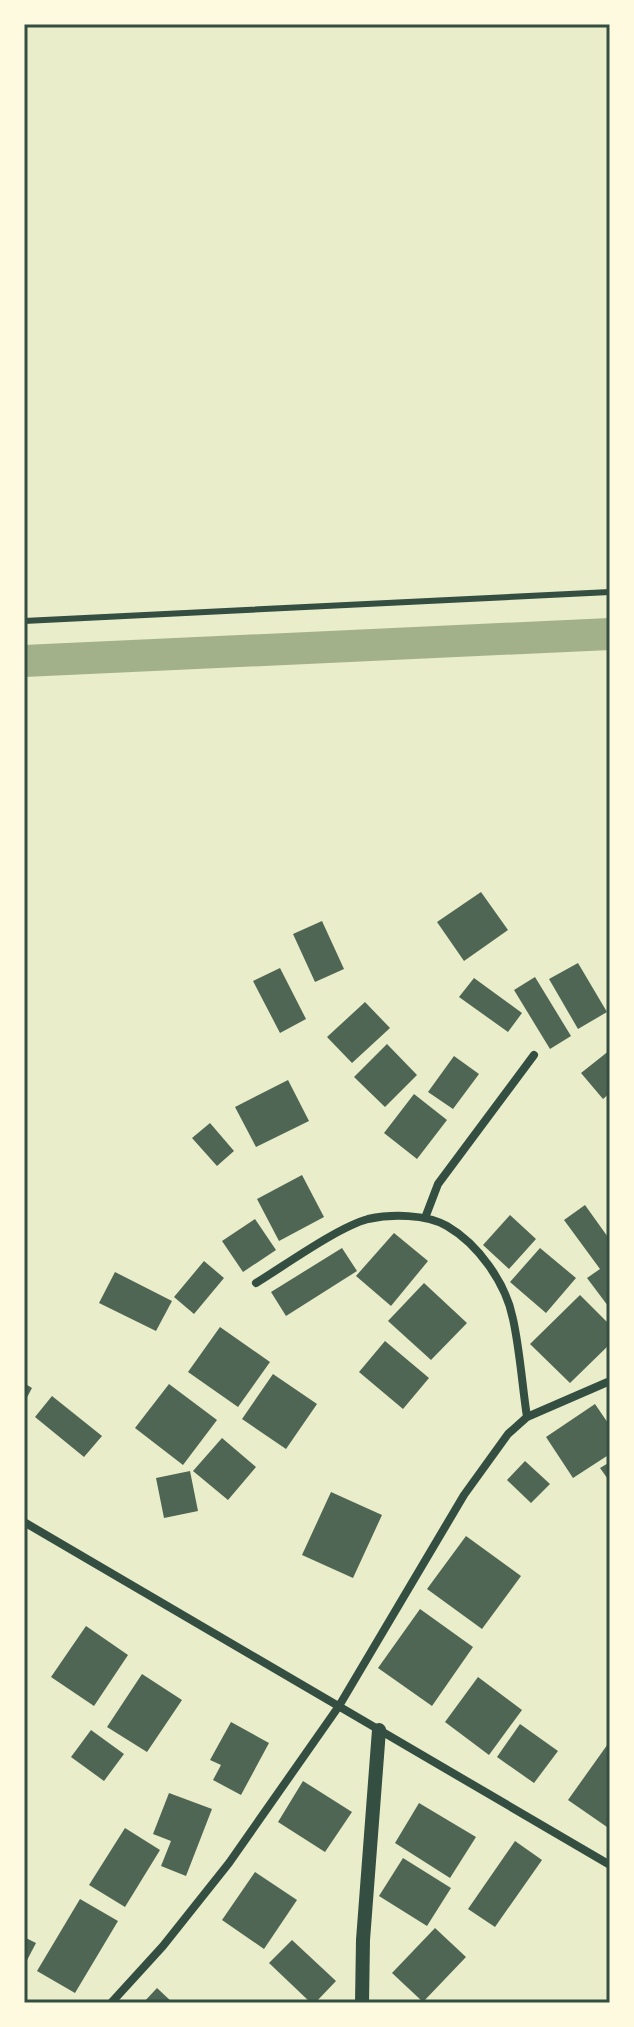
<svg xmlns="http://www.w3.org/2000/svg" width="634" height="2027" font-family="'Fira Sans',sans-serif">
<rect width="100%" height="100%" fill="#e9edc9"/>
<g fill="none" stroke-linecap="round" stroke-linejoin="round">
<path stroke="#a3b18a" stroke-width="32" d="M24 661 610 634"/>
</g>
<path fill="#4f6655" d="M481 892 508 930 464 961 437 922Z
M322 921 344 969 315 982 293 934Z
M578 963 607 1012 578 1029 549 979Z
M280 968 306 1019 280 1033 253 981Z
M535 977 571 1036 550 1049 514 990Z
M474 978 522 1013 508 1032 459 997Z
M365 1002 390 1028 352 1063 327 1037Z
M387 1044 417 1075 385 1107 354 1077Z
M610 1050V1093L603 1099 581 1073Z
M454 1056 479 1074 453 1109 428 1092Z
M288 1080 309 1121 256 1147 235 1107Z
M414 1094 447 1120 417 1159 384 1133Z
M210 1123 234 1151 217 1166 192 1138Z
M302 1175 324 1217 279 1241 257 1199Z
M585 1205 610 1240V1304L608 1306 587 1278 600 1269 564 1220Z
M510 1215 536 1239 509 1269 483 1245Z
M255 1219 276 1250 243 1272 222 1241Z
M394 1233 428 1261 391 1306 356 1276Z
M342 1248 357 1271 286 1316 271 1292Z
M540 1248 576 1278 546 1313 510 1282Z
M204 1261 224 1278 194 1314 174 1297Z
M115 1272 172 1301 156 1331 99 1303Z
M424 1283 467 1323 431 1360 388 1321Z
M580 1295 610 1325V1344L570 1383 530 1344Z
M220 1327 270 1362 238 1407 188 1372Z
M385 1341 429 1378 403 1409 359 1372Z
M273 1374 317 1404 286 1449 242 1419Z
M24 1383 32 1388 24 1403Z
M169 1384 217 1420 183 1465 135 1428Z
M52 1396 102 1436 84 1457 35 1417Z
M595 1404 610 1426V1454L573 1478 546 1437Z
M222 1438 256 1467 228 1500 193 1471Z
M525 1461 550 1484 531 1503 507 1480Z
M610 1462V1482L600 1468Z
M190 1471 198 1511 164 1518 156 1478Z
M331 1492 382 1515 353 1578 302 1555Z
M466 1536 521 1576 482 1629 427 1589Z
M420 1609 473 1647 432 1706 378 1668Z
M86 1626 128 1655 94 1706 51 1677Z
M142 1674 182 1700 147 1752 107 1727Z
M478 1677 522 1710 489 1755 445 1722Z
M231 1722 269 1743 241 1795 213 1780 221 1765 210 1760Z
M520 1724 558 1751 534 1783 497 1757Z
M91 1730 124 1754 104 1781 71 1757Z
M610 1741V1823L607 1827 568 1800Z
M303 1781 352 1812 325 1852 278 1822Z
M169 1793 212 1809 186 1876 161 1866 171 1841 153 1834Z
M419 1803 476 1837 450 1878 395 1843Z
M125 1828 160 1850 125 1907 89 1885Z
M515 1841 542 1860 495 1927 468 1909Z
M403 1858 451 1888 427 1926 379 1896Z
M255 1872 297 1900 264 1949 222 1920Z
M80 1899 118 1921 75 1993 37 1971Z
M435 1928 466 1957 423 2002 392 1973Z
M24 1937 36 1943 24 1966Z
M292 1940 336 1981 315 2003H311L269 1963Z
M157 1988 173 2003H143Z"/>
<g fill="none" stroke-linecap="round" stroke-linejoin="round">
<path stroke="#344e41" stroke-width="6" d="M24 621 610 592"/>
<path stroke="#344e41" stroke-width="8" d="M425 1218 438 1184 534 1055
M256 1283C284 1266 338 1227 368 1219 391 1214 426 1214 447 1226 478 1244 506 1283 513 1319 520 1351 522 1384 527 1417
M24 1522 610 1865
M111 2003 163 1946 229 1863 339 1706 464 1495 508 1434 527 1417 610 1381"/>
<path stroke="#344e41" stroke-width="14" d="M362 2003 363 1940 379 1730"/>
</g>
<rect width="634" height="2027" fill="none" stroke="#fefae0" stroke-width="52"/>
<rect x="26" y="26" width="582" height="1975" fill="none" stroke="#344e41" stroke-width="3"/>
</svg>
